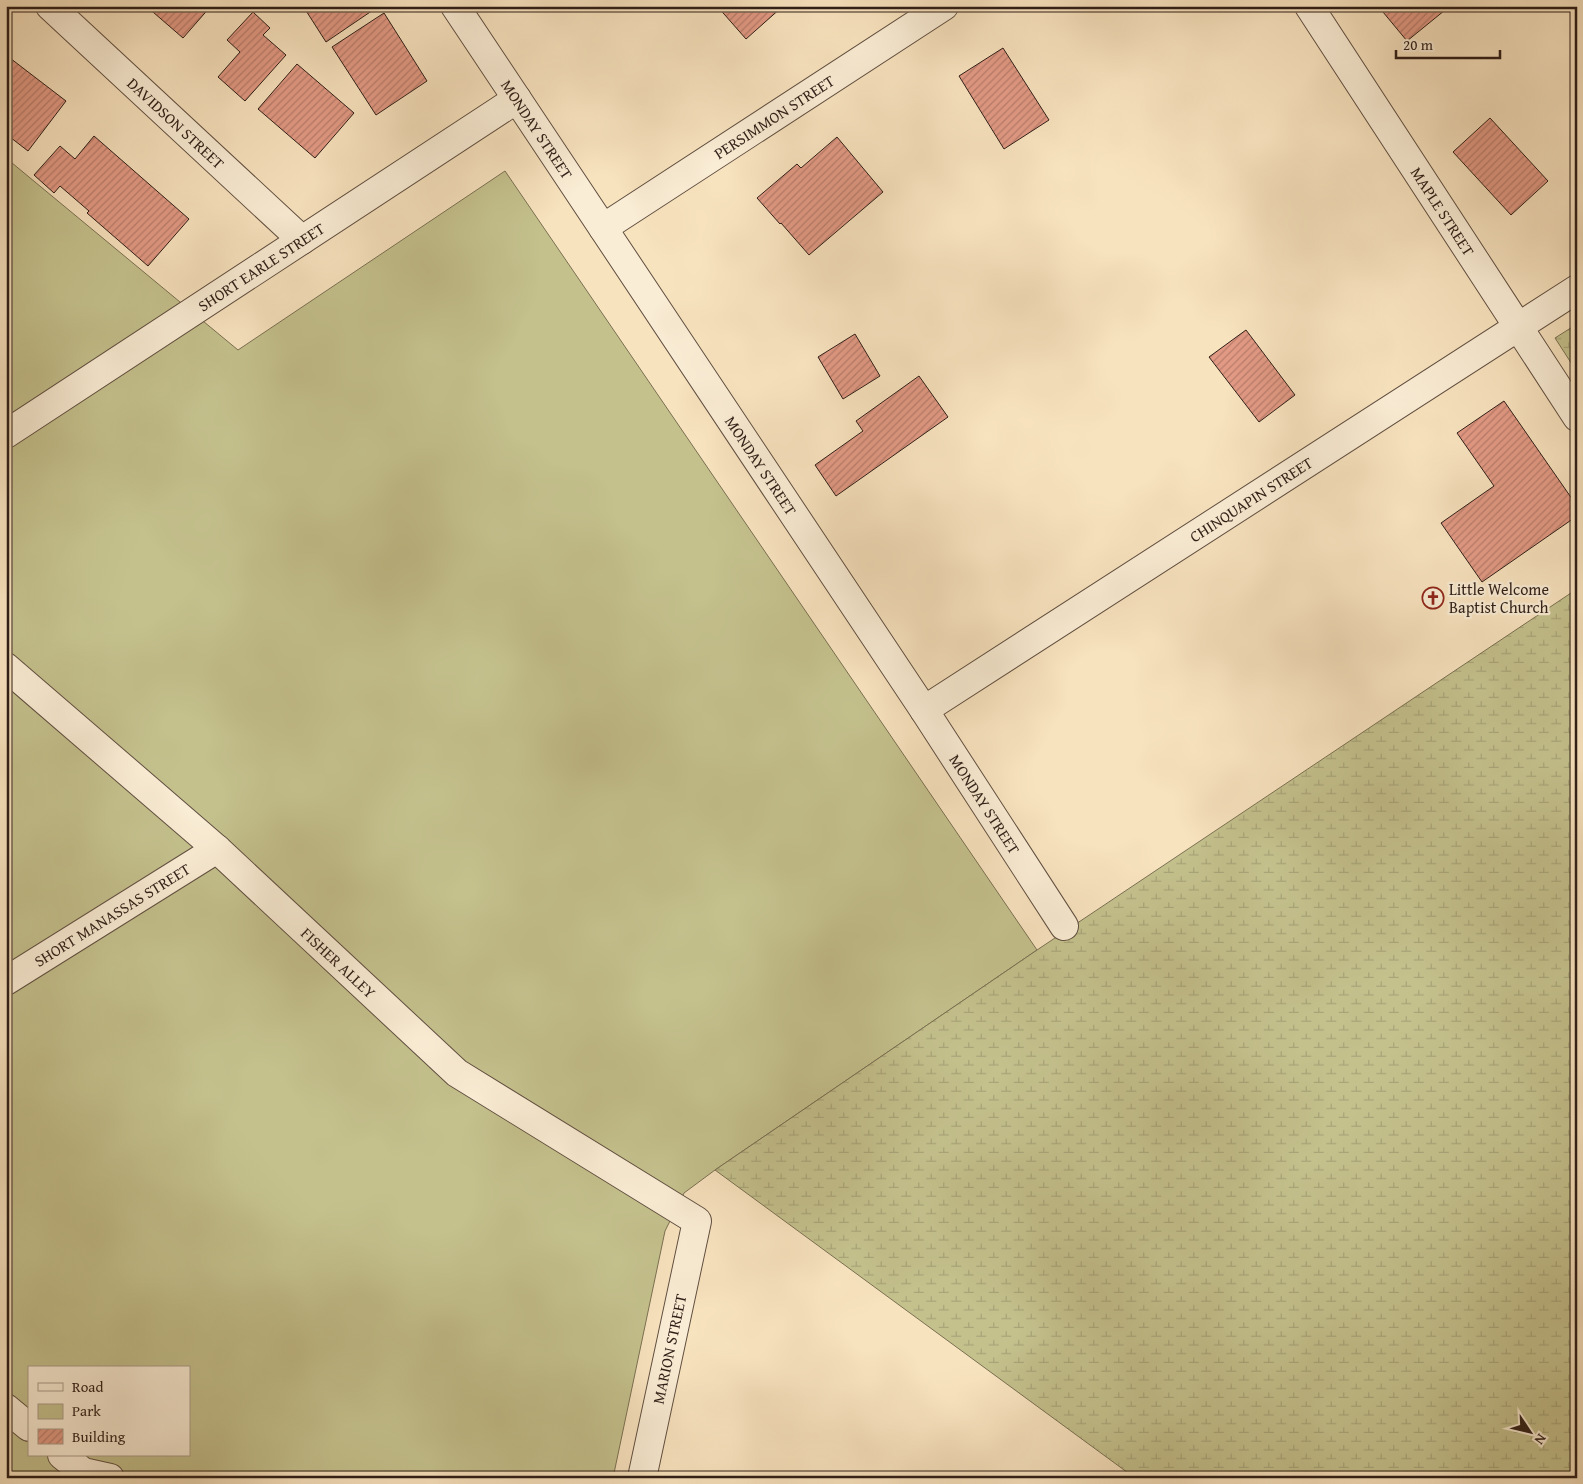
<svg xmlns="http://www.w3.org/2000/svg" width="1583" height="1484" font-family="'Gentium Book Plus',serif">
<defs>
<pattern id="wetland-marsh" width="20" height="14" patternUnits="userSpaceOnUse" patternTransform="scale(1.25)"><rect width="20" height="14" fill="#c4c18d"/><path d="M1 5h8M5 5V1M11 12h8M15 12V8" fill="none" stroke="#a9a579"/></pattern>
<pattern id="building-hatch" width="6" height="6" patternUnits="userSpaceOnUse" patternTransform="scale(1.25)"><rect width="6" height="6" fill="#e39a85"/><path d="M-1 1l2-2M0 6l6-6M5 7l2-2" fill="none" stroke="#b87d6c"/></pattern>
</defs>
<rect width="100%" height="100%" fill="#f8e3bf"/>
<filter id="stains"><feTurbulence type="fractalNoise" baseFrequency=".004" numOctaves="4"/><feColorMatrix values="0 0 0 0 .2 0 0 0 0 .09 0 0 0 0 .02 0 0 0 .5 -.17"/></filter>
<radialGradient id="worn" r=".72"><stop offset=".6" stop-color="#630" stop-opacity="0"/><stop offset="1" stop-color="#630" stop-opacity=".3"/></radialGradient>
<path fill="#c4c18d" stroke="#7a7052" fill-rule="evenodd" d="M6 158 238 350 505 171 1037 950 715 1170 684 1193 665 1231 613 1478H6ZM29 1368H189V1455H29Z"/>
<path fill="url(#wetland-marsh)" stroke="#7a7052" d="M1577 324V372L1555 338Z
M1577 589V1478H1135L715 1170 1037 950Z"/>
<path fill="url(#building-hatch)" stroke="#2f1e17" d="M146 6H211L183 38Z
M303 6H379L326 42Z
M717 6H781L782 7 746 39Z
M1378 6H1450L1407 41Z
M253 12 270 28 263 35 286 55 245 101 218 77 240 52 227 40Z
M384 13 427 81 376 115 332 47Z
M1003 48 1049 120 1004 149 959 76Z
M6 55 66 101 28 151 6 134Z
M297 64 354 113 315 158 258 109Z
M1490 118 1548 181 1511 215 1453 152Z
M94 136 189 219 148 266 87 213 89 211 60 186 54 193 34 175 60 146 75 159Z
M837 137 883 192 809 255 781 223 780 224 757 198 797 164 801 168Z
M1246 330 1295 395 1259 422 1209 357Z
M855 334 880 376 843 399 818 357Z
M919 376 948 417 836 496 815 465 863 431 856 421Z
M1504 401 1577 506V516L1482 582 1441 523 1494 486 1457 433Z"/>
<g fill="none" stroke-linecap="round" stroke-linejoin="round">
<g stroke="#614f41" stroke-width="30">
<g id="minor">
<path id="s1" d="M50 6 302 240"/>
<path id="s2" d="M455 6 924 710 1064 926"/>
<path id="s3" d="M1309 6 1577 417"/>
<path id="s4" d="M603 228 944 6"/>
<path id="s5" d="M6 434 517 99"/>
<path id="s6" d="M6 667 217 849 457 1073 697 1221 642 1478"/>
<path id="s7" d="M924 710 1577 289"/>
<path id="s8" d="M6 981 217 849"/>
<path d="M6 1408 29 1427"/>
<path d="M62 1455 83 1472 110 1478"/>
</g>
</g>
<use href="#minor" stroke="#faedd5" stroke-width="28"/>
</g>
<defs>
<g id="church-ring" transform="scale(1.125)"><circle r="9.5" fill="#faedd5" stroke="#8f2418" stroke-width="1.5"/><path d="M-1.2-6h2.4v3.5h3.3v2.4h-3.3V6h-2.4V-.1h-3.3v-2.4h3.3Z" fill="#8f2418"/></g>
</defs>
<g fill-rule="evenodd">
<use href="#church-ring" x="1433" y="598"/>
</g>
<g text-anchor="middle" stroke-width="4.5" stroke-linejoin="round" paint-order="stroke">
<g font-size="16" fill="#2f1e17" stroke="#faedd5">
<text dy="6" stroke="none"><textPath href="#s4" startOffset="204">PERSIMMON STREET</textPath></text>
<text dy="6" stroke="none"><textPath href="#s1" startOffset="172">DAVIDSON STREET</textPath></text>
<text dy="6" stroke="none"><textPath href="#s2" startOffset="148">MONDAY STREET</textPath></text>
<text dy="6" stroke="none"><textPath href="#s3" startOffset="245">MAPLE STREET</textPath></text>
<text dy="6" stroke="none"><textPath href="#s5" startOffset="305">SHORT EARLE STREET</textPath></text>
<text dy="6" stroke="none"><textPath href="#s2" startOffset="552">MONDAY STREET</textPath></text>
<text dy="6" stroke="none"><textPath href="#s7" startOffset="389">CHINQUAPIN STREET</textPath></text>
<text dy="6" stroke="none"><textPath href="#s2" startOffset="958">MONDAY STREET</textPath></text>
<text dy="6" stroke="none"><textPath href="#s8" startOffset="125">SHORT MANASSAS STREET</textPath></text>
<text dy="6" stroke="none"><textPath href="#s6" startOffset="445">FISHER ALLEY</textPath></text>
<text transform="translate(669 1349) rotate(-78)" y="6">MARION STREET</text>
</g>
<g font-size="16" fill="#2f1e17" stroke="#faedd5" text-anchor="start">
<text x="1449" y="595">Little Welcome<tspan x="1449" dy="18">Baptist Church</tspan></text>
</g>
</g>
<rect width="1583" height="1484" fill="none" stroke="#f8e3bf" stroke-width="25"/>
<rect x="8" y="8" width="1568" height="1469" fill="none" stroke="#2f1e17" stroke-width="2.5"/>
<rect x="12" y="12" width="1558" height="1459" fill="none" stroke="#2f1e17"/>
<rect x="28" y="1366" width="162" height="90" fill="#faedd5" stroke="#a99a89"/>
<rect x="38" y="1383" width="25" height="8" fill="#faedd5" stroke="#a99a89"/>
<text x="72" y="1392" font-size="15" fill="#2f1e17">Road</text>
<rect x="38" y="1404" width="25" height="15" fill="#c4c18d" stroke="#a99a89"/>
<text x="72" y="1416" font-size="15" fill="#2f1e17">Park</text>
<rect x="38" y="1429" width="25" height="15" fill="url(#building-hatch)" stroke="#a99a89"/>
<text x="72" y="1442" font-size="15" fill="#2f1e17">Building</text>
<g transform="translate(1530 1432) rotate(125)" stroke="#faedd5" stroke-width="4" paint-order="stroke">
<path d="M0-4L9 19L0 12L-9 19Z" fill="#2f1e17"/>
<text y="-8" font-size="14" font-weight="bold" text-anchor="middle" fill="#2f1e17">N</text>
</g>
<path d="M1396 50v8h104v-8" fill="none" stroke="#2f1e17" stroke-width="2.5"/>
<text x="1403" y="50" font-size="15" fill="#2f1e17" stroke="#faedd5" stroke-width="4" paint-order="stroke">20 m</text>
<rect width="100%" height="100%" filter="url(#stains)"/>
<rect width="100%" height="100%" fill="url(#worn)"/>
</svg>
